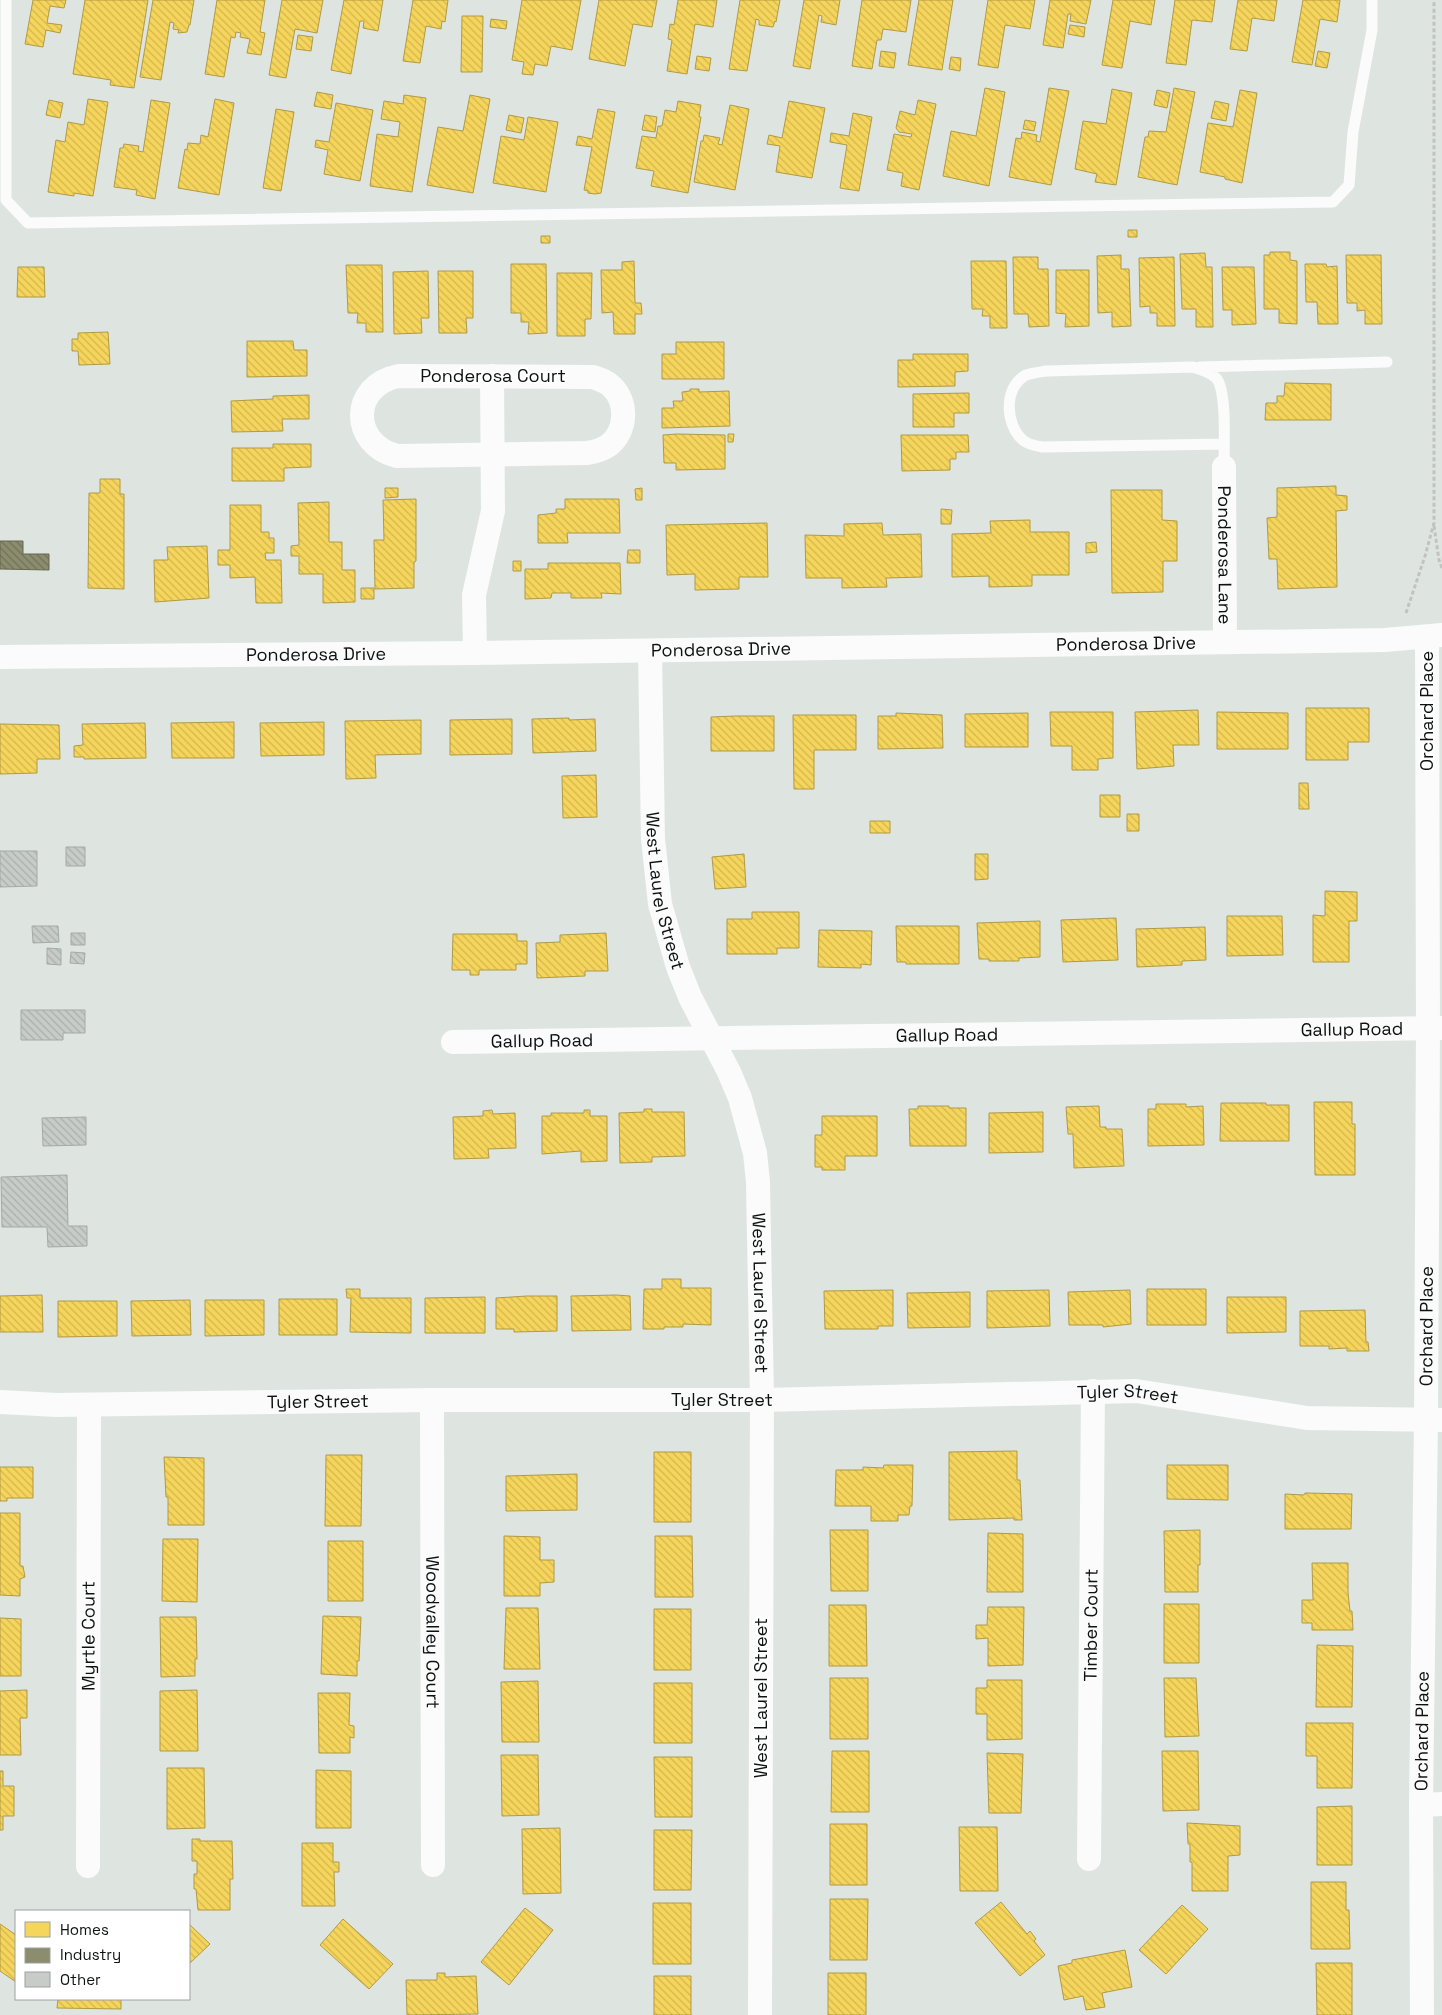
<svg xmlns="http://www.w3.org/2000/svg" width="1442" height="2015" font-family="'Space Grotesk',sans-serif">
<defs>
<pattern id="homes-back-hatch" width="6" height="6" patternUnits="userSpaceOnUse" patternTransform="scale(1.25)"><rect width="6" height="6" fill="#f6d55c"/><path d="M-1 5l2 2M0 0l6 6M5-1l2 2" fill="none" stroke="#d2b64f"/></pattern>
<pattern id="industry-back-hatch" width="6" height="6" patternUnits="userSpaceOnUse" patternTransform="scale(1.25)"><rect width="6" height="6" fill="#8c8c6e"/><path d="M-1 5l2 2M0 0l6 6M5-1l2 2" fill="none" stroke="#717159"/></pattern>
<pattern id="building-back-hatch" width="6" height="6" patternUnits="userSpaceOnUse" patternTransform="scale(1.25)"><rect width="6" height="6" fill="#c8ccc8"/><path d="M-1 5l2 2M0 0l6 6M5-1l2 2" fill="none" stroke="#abaeab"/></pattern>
</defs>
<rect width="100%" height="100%" fill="#dee5e1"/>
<path fill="url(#homes-back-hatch)" stroke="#b09a45" d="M33 0H66L64 8 50 6 47 23 62 25 60 33 46 30 43 47 25 44Z
M85 0H148L134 88 110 85 111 80 73 74Z
M153 0H194L190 25H189L187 32 178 33 179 30 173 29 174 23 170 22 161 80 140 77Z
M217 0H265L260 32 265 33 261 55 247 53 250 39 240 37 241 33 236 32 235 38 231 37 224 77 205 74Z
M282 0H323L317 33 295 29 286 78 269 75Z
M344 0H383L378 31 363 28 364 21H360L351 74 331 70Z
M413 0H448L445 22 442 21 441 29 426 26 420 63 403 61Z
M522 0H581L572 50 551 46 547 66 535 64 533 75 522 74 524 62 512 60Z
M599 0H657L652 27 633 24 625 66 589 59Z
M678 0H717L713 27 695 24 687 74 667 71 672 40 668 39 670 24 674 25Z
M740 0H780L776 22 775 21 773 27 759 25V20L756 19 747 71 729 69Z
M804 0H840L836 25 821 22 822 16 819 15 810 69 793 66Z
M862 0H911L906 32 883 29 881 40H877L872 69 852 66Z
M919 0H953L942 70 908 65Z
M988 0H1035L1030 29 1005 25 998 68 978 65Z
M1050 0H1091L1086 24 1070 21 1071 14H1068L1063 48 1043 45Z
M1113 0H1155L1151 25 1130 21 1122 68 1102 65Z
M1175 0H1215L1212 22 1192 20 1186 65 1166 63Z
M1238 0H1277L1274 21 1252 18 1247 51 1230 49Z
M1303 0H1340L1337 22 1320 19 1312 65 1292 62Z
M462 16H483L482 72H461Z
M491 19 507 21 506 29 490 27Z
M1070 25 1085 27 1084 37 1068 34Z
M298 35 313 37 311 51 296 49Z
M881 51 896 53 894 68 879 66Z
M1318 51 1330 53 1327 68 1315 66Z
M697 56 711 58 709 71 695 69Z
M951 57 961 58 960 71 949 69Z
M985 88 1005 92 989 186 943 176 951 131 976 136Z
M1049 88 1069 91 1051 185 1009 177 1016 138 1021 139 1022 132 1037 135 1036 141 1040 142Z
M1174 88 1195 92 1177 185 1138 177 1145 137H1148L1149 131 1166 132Z
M1112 89 1132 93 1116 185 1095 182 1097 174 1075 169 1083 121 1106 124Z
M1157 90 1170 93 1167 108 1154 105Z
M1240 90 1257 93 1242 183 1225 179V177L1200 172 1208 123 1233 127Z
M317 92 333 95 331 109 314 106Z
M404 95 426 98 412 192 370 186 377 134 398 137 400 122 381 119 384 101 403 104Z
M470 95 490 99 473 193 427 185 438 127 463 131Z
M88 99 108 102 93 196 74 193V196L48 192 56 140 65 142 68 122 84 125Z
M215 99 234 103 219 195 178 188 185 149 187 150 188 143 200 144 201 135 208 137Z
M49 100 63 103 60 118 46 115Z
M151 100 170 103 155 199 136 195 137 190 114 187 120 148H123L124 144 139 146 138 151 143 152Z
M918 100 936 104 919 190 901 186 903 173 887 170 894 134 911 137 912 134 899 132 896 128 900 111 915 115Z
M678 101 701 105 699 117H701L688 193 651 186 654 171 636 168 642 136 656 138 658 126H662L665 110 676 112Z
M789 101 825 108 812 178 776 172 780 146 767 144 769 135 782 138Z
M1215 101 1229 104 1226 121 1211 118Z
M336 103 373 110 360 181 324 174 328 150 315 147 316 140 329 142Z
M730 105 749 109 735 190 694 182 701 141H703L704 135 720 138 718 144 722 145Z
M276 109 294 112 281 191 263 188Z
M598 109 615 112 601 193 595 194 588 193V191L584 190 592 147 576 145 578 136 592 139Z
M853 113 872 117 859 191 840 188 847 145 830 142 831 133 849 136Z
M509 115 524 118 521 133 506 130Z
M645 115 657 117 655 132 642 130Z
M528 117 558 122 546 192 493 183 501 136 524 140Z
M1025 120 1036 122 1034 131 1023 129Z
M1128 230H1137V237H1128Z
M541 236H550V243H541Z
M1270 252H1290V260L1297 261V324L1279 323V309H1264V255H1270Z
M1205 253 1206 267H1212L1213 327H1196V309H1182L1180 254Z
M1121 255V269H1129L1131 326 1112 327V312L1098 313 1097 256Z
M1346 255H1381L1382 324H1365V310L1357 311V303H1347Z
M1013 257H1038V269H1048L1049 326 1029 327 1028 314H1014Z
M1174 257 1175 326H1157V313H1150V306L1140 307 1139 258Z
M634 261 635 303H641L642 314H635V334H614L613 312 602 313 601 270H622V262Z
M971 261H1006L1007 328H990V316H982L983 309H972Z
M511 264H546L547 333 528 334 529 322H521V313H511Z
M1305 264H1326L1327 267 1337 266 1338 324H1318L1317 302H1306Z
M346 265H382L383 332H366V323H357L358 313H348Z
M18 267H44L45 297H17Z
M1222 267H1254L1256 324 1232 325V310H1223Z
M1056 270H1089V326L1065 327 1066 314 1056 313Z
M428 271 429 318H421L422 333 394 334 393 272Z
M438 271H473V318H466L467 333H439Z
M557 273H592L591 319H585V336H557Z
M108 332 110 364 79 365 78 351H72V339H78V333Z
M247 341H293L294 350H307V376L247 377Z
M676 342H724V379H662V354H676Z
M913 354H968V371L955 372V386L898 387V360H913Z
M1285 383 1331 384V420H1265L1266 403H1277V396H1284Z
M690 389H699V392L729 391 730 426 662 428V408H674L673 401H683L682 392 690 391Z
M969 393V413H954V427H913V394Z
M309 395V419H282L283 431 232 432 231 401 273 399V396Z
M677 434 725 435V469L676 470V463H664L663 435Z
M728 434H734L733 442H728Z
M901 435H968L969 452H956V459H950V470L902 471Z
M273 444H311V467L284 468V481H232V448H273Z
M100 479H120V494H124V589L88 588 89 493H100Z
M1336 486V495L1347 496V510L1336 511 1337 587 1278 589 1277 559H1269L1267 518 1277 517V488Z
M385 488H398V497L385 498Z
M642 488V500H636L635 489Z
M1111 490H1162V520L1177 521V561H1163V592L1112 593Z
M416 499V561L414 562V588L375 589 374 540H384L383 500Z
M565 499H619L620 533H567L568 543H538V515L556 513V509H565Z
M329 502V542H342V570H355V602L323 603V574H299V556H291V546L299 545 298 503Z
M230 505H261V532H269V538H274V553H265L266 560H281L282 603H256L255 577 230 578V565H218V550H230Z
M941 509 952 510 951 524H941Z
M1030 520V532H1069V575H1032V586L989 587V576L952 577V534L991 533 990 521Z
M767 523 768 577H739V589L695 590V574L667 575 666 525Z
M882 523 883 535 921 534 922 577 886 578 887 587 842 588V578H806L805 535 844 536V524Z
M1096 542 1097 552 1086 553V543Z
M207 546 209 598 155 602 154 560H168L167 547Z
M628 550H640V563H627Z
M513 561H521V571H513Z
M548 563H620L621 594 601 593 602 598H571V593H552L551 598 525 599V569H548Z
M361 588H374V599H361Z
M1306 708H1369V742H1348V760H1306Z
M1198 710 1199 745H1173L1174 766 1137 769 1135 712Z
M1050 712H1113V758L1098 759V770H1072V746H1051Z
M1217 712 1288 713V749H1217Z
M896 713 942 715 943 748 878 749V716H896Z
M1028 713V747H965V714Z
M793 715H856V750H814V789H794Z
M736 716H774V751H711V717Z
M569 718V720L595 719 596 751 533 753 532 719Z
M512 719V754L450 755V720Z
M421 720V754L375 755 376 778 346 779 345 721Z
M234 722V758H172L171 723Z
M324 722V755L261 756 260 723Z
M145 723 146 758 84 759V757H74V746L83 745 82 724Z
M0 724 59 725 60 759H37V773L0 774Z
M596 775 597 817 563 818 562 776Z
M1299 783H1308L1309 809H1299Z
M1100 795H1120V817H1100Z
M1127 814H1139V831H1127Z
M870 821H890V833H870Z
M744 854 746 887 715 889 712 857Z
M975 854H988V879L975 880Z
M1325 891 1357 892V921H1349V962H1313V915L1325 916Z
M752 912H799V948H777V954H727V919H752Z
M1227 916H1282L1283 955 1227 956Z
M1116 918 1118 960 1063 962 1061 920Z
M1040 921V957L1019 958V961H989V959H979L977 923Z
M896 926H959V964H906V962H897Z
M1205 927 1206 960 1182 961V965L1137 967 1136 929Z
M819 930 872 931 871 965 861 964V968L818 967Z
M606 933 608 971H585V976L537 978 536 943 560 942V935Z
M453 934H517V941H527V964H516V970H479V975H470V970H452Z
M1314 1102H1352V1124H1355V1175H1315Z
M1221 1103H1266V1105H1289V1141H1220Z
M1156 1104H1186V1107L1203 1106 1204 1145 1148 1146V1109H1156Z
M918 1106H949V1108H966V1146H910L909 1109H918Z
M1099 1106 1100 1127H1106V1129H1122L1124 1166 1074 1168 1073 1134H1068L1066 1107Z
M644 1109H652V1112H684L685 1156 652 1157V1162L620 1163 619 1113 644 1112Z
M492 1110 493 1114 515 1113 516 1148 488 1149 489 1158 454 1159 453 1117 483 1116V1111Z
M584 1110H590V1116H607V1161L581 1162V1151L542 1154V1116H551V1113H584Z
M1043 1112V1152L989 1153V1113Z
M822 1116H877V1156H845V1170H822V1167H815V1135H822Z
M662 1279H681V1288H711V1325L683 1324V1327H664V1329H643L644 1289H662Z
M346 1289H360V1298H411V1333L350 1332 351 1298H347Z
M1147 1289H1206V1325H1147Z
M893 1290V1326H878V1329H825L824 1291Z
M1049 1290 1050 1326 987 1328V1291Z
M1130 1290 1131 1324 1103 1327V1325H1069L1068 1292Z
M970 1292V1327L908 1328 907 1293Z
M42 1295 43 1332H0V1296Z
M616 1295 630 1296 631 1330 572 1331 571 1296Z
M527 1296H557V1331L514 1332V1329H496V1298Z
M485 1297V1333H425V1298Z
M1227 1297H1286V1332L1227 1333Z
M279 1299H337V1335H279Z
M190 1300 191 1335 132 1336 131 1301Z
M205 1300H264V1335L205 1336Z
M58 1301H117V1336L58 1337Z
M1365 1310 1366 1342H1368L1369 1351H1347V1348L1329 1349V1346H1300V1311Z
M1017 1451V1480H1020L1022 1520H1014V1518L949 1520V1452Z
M654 1452H691V1522H654Z
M326 1455H362L361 1526H325Z
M164 1457 204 1458V1525H168V1497H166Z
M884 1465H913L912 1506H910L909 1515H898V1521H871V1506H835L836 1470H863V1467L883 1468Z
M1167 1465H1228V1500L1167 1499Z
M0 1467H33V1498H7V1501H0Z
M577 1474V1510L506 1511V1476Z
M1305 1493 1352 1494 1351 1529H1285V1494L1304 1495Z
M0 1513H20V1566H23L25 1577 20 1579V1596L0 1595Z
M830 1530H868V1591H831Z
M1200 1530V1565H1198V1592H1165L1164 1531Z
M988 1533 1023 1534V1592H987Z
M504 1536 540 1537V1560H554V1582L540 1583V1596H504Z
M655 1536H692L693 1597H655Z
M163 1539H198L197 1602 162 1601Z
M328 1541H363V1601H328Z
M1312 1563H1348V1593L1350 1611H1352L1353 1630H1312V1623H1302V1600H1313Z
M1164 1604H1199V1663H1164Z
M829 1605H866L867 1666H829Z
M988 1607H1024L1023 1665 988 1666V1638L976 1639V1625H987Z
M506 1608H538L540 1669H504Z
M654 1609H691V1670H654Z
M323 1616 361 1617 359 1661H357V1676L321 1674Z
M160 1617H196L197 1659H195V1676L161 1677Z
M0 1618 21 1619V1676H0Z
M1317 1645 1353 1646 1352 1707H1316Z
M830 1678H868V1739H830Z
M1164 1678H1196L1199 1736 1165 1737Z
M987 1680H1022V1739L987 1740V1714H976V1688H987Z
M538 1681 539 1742H502L501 1682Z
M654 1683H692V1743H654Z
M27 1690V1718H20L21 1755H0V1691Z
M197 1690 198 1751H160V1691Z
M318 1693H350L349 1725 354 1726V1738L350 1737V1753H319Z
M1306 1723H1353L1352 1788H1317V1756H1306Z
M832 1751H869V1812H831Z
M1162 1751H1198L1199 1810 1163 1811Z
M987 1753 1023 1754 1021 1813H989Z
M501 1755H538L539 1815 502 1816Z
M654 1757H692V1817H655Z
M167 1768H204L205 1828 167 1829Z
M316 1770 351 1771V1828H316Z
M0 1771H3V1786H14V1816H3V1830H0Z
M1352 1806V1865H1317V1807Z
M1187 1823 1240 1826V1855L1228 1856V1891H1192V1862H1190V1844H1188Z
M830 1824H867V1885H830Z
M959 1827H997L998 1891H960Z
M560 1828 561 1893 523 1894 522 1829Z
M654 1830H692L691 1890H654Z
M192 1839H200V1841H232L233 1879H230V1910H198L196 1889H194V1874H197V1861H192Z
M302 1843H333V1862H339V1872H334L335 1906H302Z
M1311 1882H1346V1910H1349L1350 1949H1311Z
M830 1899H868L867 1960H830Z
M1001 1902 1027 1934 1030 1931 1036 1939 1034 1941 1045 1955 1020 1976 975 1923Z
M653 1903H691V1964H653Z
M1182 1905 1208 1929 1166 1974 1139 1950Z
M525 1908 553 1930 509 1985 481 1962Z
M343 1919 393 1964 369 1989 320 1945Z
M0 1924 16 1935V1982L0 1971Z
M189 1924 210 1944 189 1964Z
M1125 1950 1132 1987 1102 1993 1105 2007 1086 2010 1083 1996 1064 2000 1058 1966 1072 1963V1960Z
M1316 1963H1352V2015H1317Z
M437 1973H445V1977L476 1976 478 2014 407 2015 406 1980H437Z
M828 1973H866V2015H828Z
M654 1976H691V2015H654Z
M58 1999H121V2009L57 2008Z"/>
<path fill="url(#industry-back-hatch)" stroke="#666752" d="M0 541H23V554H49V570L0 569Z"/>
<path fill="url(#building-back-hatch)" stroke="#a5aaa6" d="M66 847H85V866H66Z
M0 851H37V886L0 887Z
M32 926H58L59 942 33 943Z
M71 933H85V945H71Z
M47 948 61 949V965L47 964Z
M71 952 85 953 84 964 70 963Z
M21 1010H85V1033H63V1040H21Z
M86 1117V1145L43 1146 42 1118Z
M67 1175 68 1226H87V1246L48 1247 47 1227H2L1 1177Z"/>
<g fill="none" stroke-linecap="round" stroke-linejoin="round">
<path stroke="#c0c3c1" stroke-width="3" stroke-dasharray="4 2.5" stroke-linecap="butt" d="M1434 526 1439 560 1442 568
M1406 613 1425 556 1434 523V0"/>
<path stroke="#fafbfa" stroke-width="11" d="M6 0V200L28 223 1333 202 1349 185 1353 132 1372 30V0
M1200 367 1387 362
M1224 467C1224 447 1227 394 1217 379 1211 372 1201 370 1193 367L1046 371C1040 372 1032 373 1026 375 1003 387 1005 426 1024 441 1029 445 1037 446 1043 447L1224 444"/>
<g stroke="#fafbfa" stroke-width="24">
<path d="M399 376 593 377C599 379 606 381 611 386 628 401 627 431 609 445 602 450 594 452 587 453L397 456C350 444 350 385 399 376Z"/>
<path id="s1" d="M1224 467 1225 642"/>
<path id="s2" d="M650 651 653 839 660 904 678 967 690 997 729 1072 740 1098 755 1153 758 1182 762 1400 760 2015"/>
<path d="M475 653 474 595 493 511 492 376"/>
<path id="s3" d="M0 657 475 653 1385 640 1442 635"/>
<path id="s4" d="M453 1042 1442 1028"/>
<path id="s5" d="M432 1400 433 1865"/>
<path id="s6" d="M0 1402 57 1405 432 1400H762L1136 1391 1307 1418 1442 1420"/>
<path d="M1421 1805 1442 1804"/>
<path id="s7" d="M1089 1859 1093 1391"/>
<path id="s8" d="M88 1866 89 1405"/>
<path id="s9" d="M1422 2015 1421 1805 1426 1420 1428 1029 1427 638"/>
</g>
</g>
<g text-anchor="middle" stroke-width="5" stroke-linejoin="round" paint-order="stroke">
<g font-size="18" fill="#0d110f" stroke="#fff">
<text x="493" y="382">Ponderosa Court</text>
<text dy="6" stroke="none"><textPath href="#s1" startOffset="88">Ponderosa Lane</textPath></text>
<text dy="6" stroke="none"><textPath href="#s3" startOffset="1126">Ponderosa Drive</textPath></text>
<text dy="6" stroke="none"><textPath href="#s3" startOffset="721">Ponderosa Drive</textPath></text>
<text dy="6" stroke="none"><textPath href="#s3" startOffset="316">Ponderosa Drive</textPath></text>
<text transform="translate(1427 711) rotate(-90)" y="6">Orchard Place</text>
<text dy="6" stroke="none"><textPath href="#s2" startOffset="241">West Laurel Street</textPath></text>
<text dy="6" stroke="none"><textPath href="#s4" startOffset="899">Gallup Road</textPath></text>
<text dy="6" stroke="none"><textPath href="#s4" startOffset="494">Gallup Road</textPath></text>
<text dy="6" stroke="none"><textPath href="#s4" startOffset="89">Gallup Road</textPath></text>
<text dy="6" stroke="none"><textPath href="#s2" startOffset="661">West Laurel Street</textPath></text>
<text dy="6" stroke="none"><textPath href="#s9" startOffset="689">Orchard Place</textPath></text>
<text dy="6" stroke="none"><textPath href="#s6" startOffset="1128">Tyler Street</textPath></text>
<text dy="6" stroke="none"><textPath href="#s6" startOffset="722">Tyler Street</textPath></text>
<text dy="6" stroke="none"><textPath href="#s6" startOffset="318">Tyler Street</textPath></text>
<text dy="6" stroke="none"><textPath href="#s7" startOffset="234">Timber Court</textPath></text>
<text dy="6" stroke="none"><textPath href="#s5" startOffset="232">Woodvalley Court</textPath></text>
<text dy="6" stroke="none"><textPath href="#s8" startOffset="230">Myrtle Court</textPath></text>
<text transform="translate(761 1698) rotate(-90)" y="6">West Laurel Street</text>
<text dy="6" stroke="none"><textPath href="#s9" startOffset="284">Orchard Place</textPath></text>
</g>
</g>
<rect x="15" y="1910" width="175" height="90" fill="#ffffff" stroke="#9ea09f"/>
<rect x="25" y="1922" width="25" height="15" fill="#f6d55c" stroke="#9ea09f"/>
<text x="60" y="1935" font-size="15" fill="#0d110f">Homes</text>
<rect x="25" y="1948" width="25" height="15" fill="#8c8c6e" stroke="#9ea09f"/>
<text x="60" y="1960" font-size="15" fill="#0d110f">Industry</text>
<rect x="25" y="1972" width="25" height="15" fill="#c8ccc8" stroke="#9ea09f"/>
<text x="60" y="1985" font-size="15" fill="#0d110f">Other</text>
</svg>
